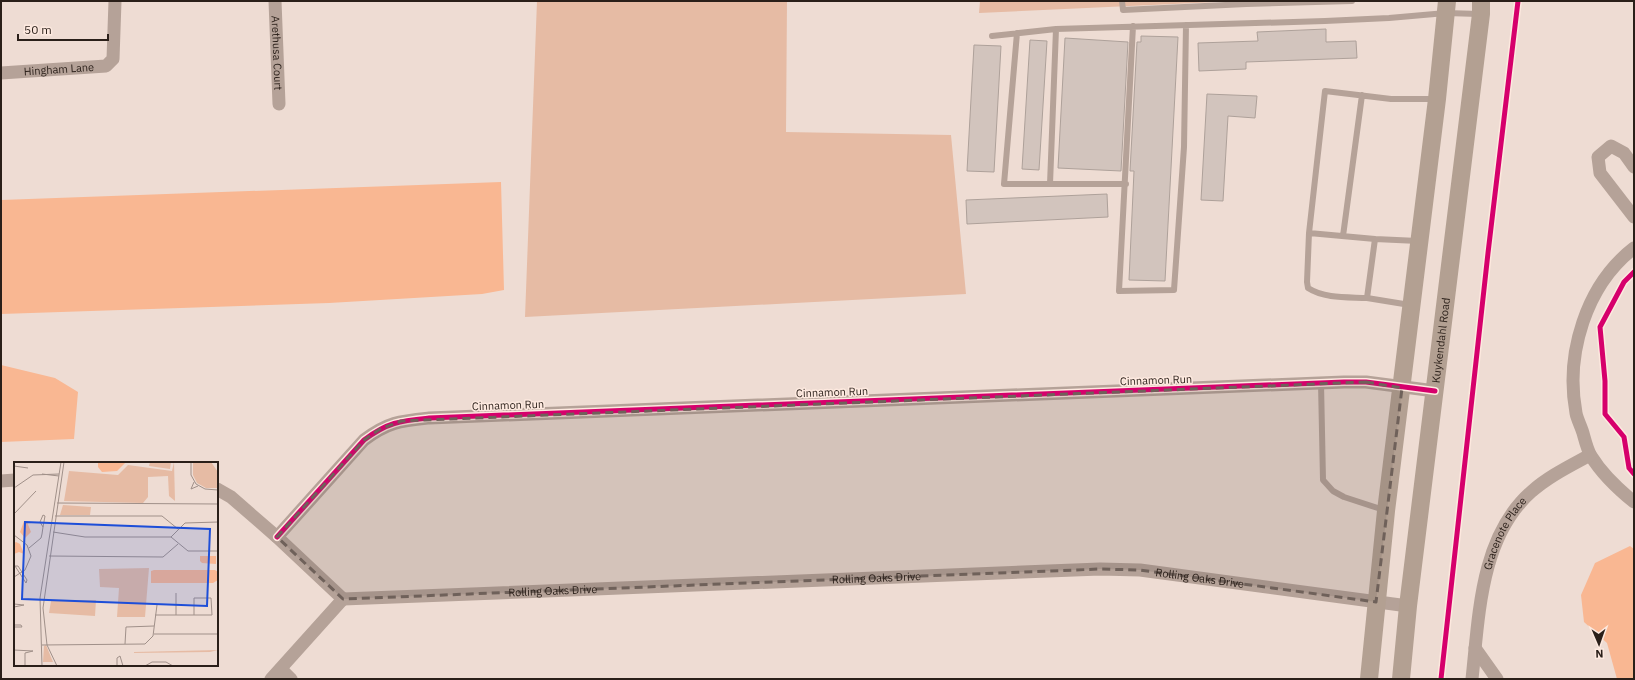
<svg xmlns="http://www.w3.org/2000/svg" width="1635" height="680" font-family="'IBM Plex Sans',sans-serif">
<rect width="100%" height="100%" fill="#eedcd3"/>
<path fill="#e6bba4" d="M537 1H787L786 132 951 135 966 294 525 317Z
M980 1H1238L979 13Z"/>
<path fill="#f9b792" d="M501 182 504 290 482 294 329 303 1 314V200Z
M1 365 55 378 78 392 74 439 1 442Z
M1630 546 1634 549V679H1617L1607 643 1584 622 1581 595 1595 563Z"/>
<path fill="#d2c4bd" stroke="#aea19a" d="M1326 29V42L1356 41 1357 58 1246 62V69L1199 71 1198 43 1258 41 1257 32Z
M1141 36 1178 37 1165 281 1129 280 1134 171H1130L1137 42H1141Z
M1065 38 1128 42 1121 171 1058 168Z
M1030 40 1047 41 1039 170 1022 169Z
M974 45 1001 46 994 172 967 171Z
M1207 94 1257 96 1255 118 1228 116 1223 201 1201 200Z
M1107 194 1108 217 967 224 966 200Z"/>
<g fill="none" stroke-linecap="round" stroke-linejoin="round">
<path stroke="#b6a59d" stroke-width="2" stroke-dasharray="2 2" stroke-linecap="butt" d="M1634 272 1624 282 1600 327 1605 381V414L1624 437 1629 468 1634 474"/>
<path stroke="#b5a298" stroke-width="6" d="M1122 1 1123 10 1246 4
M1246 1V4L1352 1
M1133 26 1119 291 1174 290 1184 147 1186 25
M1017 33 1004 184H1126
M992 36 1056 29 1325 21 1389 18 1446 13 1479 14
M1050 184 1056 29
M1309 233 1307 282 1308 288C1325 299 1348 297 1367 298
M1343 236 1362 95
M1375 239 1367 298 1410 305
M1418 241 1375 239 1309 233 1325 91 1391 99H1435
M1321 383 1323 480 1333 491 1344 497 1384 510"/>
<g stroke="#b5a298" stroke-width="13">
<path id="s1" d="M275 1 279 104"/>
<path id="s2" d="M1 73 106 66 113 59 115 1"/>
<path d="M1634 167 1624 153 1611 146 1598 157 1600 173 1634 217"/>
<path d="M1634 248C1586 285 1565 354 1576 413 1577 419 1581 426 1583 433 1585 440 1587 449 1591 456 1602 474 1618 489 1634 502"/>
<path d="M1 481 15 480"/>
<path d="M217 489 231 497 277 537 343 599"/>
<path d="M277 537 364 440C388 422 400 421 429 418L1344 382H1366L1435 391"/>
<path id="s3" d="M343 599 1100 569 1140 570 1408 606"/>
<path d="M1475 648 1497 679"/>
<path d="M281 669 291 679"/>
<path d="M271 679 343 599"/>
<path id="s4" d="M1472 679C1479 616 1480 537 1531 492 1549 476 1570 466 1590 455"/>
</g>
<g stroke="#b3a092" stroke-width="18">
<path d="M1369 679 1386 511 1437 99 1447 1"/>
<path id="s5" d="M1401 679 1408 606 1481 14V1"/>
</g>
<g stroke="#fde9df" stroke-width="8">
<path id="cycleway" d="M1634 272 1624 282 1600 327 1605 381V414L1624 437 1629 468 1634 474
M277 537 364 440C388 422 400 421 429 418L1344 382H1366L1435 391
M1441 679 1488 253 1518 1"/>
</g>
<use href="#cycleway" stroke="#d6006c" stroke-width="5"/>
</g>
<path fill="#6f615a" fill-opacity="0.2" stroke="#6f615a" stroke-width="3" stroke-dasharray="8 5" stroke-linejoin="round" d="M1366 382 1402 388 1376 602 1140 570 1100 569 343 599 277 537 364 440 380 429 401 421Z"/>
<g text-anchor="middle" stroke-width="3" stroke-linejoin="round" paint-order="stroke">
<g font-size="11" fill="#2a1f19" stroke="#fde9df">
<text dy="4" stroke="none"><textPath href="#s1" startOffset="52">Arethusa Court</textPath></text>
<text dy="4" stroke="none"><textPath href="#s2" startOffset="58">Hingham Lane</textPath></text>
<text dy="4" stroke="none"><textPath href="#s5" startOffset="341">Kuykendahl Road</textPath></text>
<text transform="translate(1156 380) rotate(-2)" y="4">Cinnamon Run</text>
<text transform="translate(832 392) rotate(-2)" y="4">Cinnamon Run</text>
<text transform="translate(508 405) rotate(-2)" y="4">Cinnamon Run</text>
<text dy="4" stroke="none"><textPath href="#s4" startOffset="151">Gracenote Place</textPath></text>
<text dy="4" stroke="none"><textPath href="#s3" startOffset="534">Rolling Oaks Drive</textPath></text>
<text dy="4" stroke="none"><textPath href="#s3" startOffset="858">Rolling Oaks Drive</textPath></text>
<text dy="4" stroke="none"><textPath href="#s3" startOffset="210">Rolling Oaks Drive</textPath></text>
</g>
</g>
<g transform="translate(14 462)">
<rect width="204" height="204" fill="#eedcd3"/>
<path d="M136 0H157L156 7 135 4ZM160 0 161 39 155 34 154 14 134 15V35L129 41 50 39 55 9 104 13 114 3 158 9ZM179 0H197L204 10V26H192L183 21 179 13ZM49 43 77 45 76 53H46ZM135 106 131 155H103L105 126 86 125 85 107ZM82 138 81 154 35 151 37 139ZM32 183 39 200H29L30 184ZM204 188 196 190 120 191V190Z" fill="#e6bba4"/>
<path d="M84 0H112L103 9 88 10 84 5ZM10 59 13 60 17 70 11 76 6 70ZM2 80 6 82 10 92 5 90 0 92V81ZM186 94H202V102L188 101 186 99ZM140 108H201L204 110V118L199 121H137V109Z" fill="#f9b792"/>
<path fill="none" stroke="#a09089" stroke-width="1" d="M177 0V13L182 22 191 27 204 28M0 4 14 6M28 12 45 14M180 20 177 27 184 24M0 26 19 13 45 12M43 41 204 42M0 52 22 29M41 54H148L164 67M39 70 71 75H157M0 73 13 83 17 94 11 108 0 115M157 75 171 61 204 60M157 75 174 89H204M15 86 27 76 28 72 29 65 31 54 29 53 26 60 29 65M35 94 149 95 164 82M1 104H4L13 118 12 121ZM162 131V153M0 142 10 143 0 145M141 153H198L197 136H180V153M0 163H7L8 165H0M140 172H204M111 182 112 165 140 164M28 183 131 182 139 174 143 143M0 188 19 189 11 191M11 204V191M28 204 26 136 47 0M43 204 33 183 29 146 50 0M103 204V196L106 194 109 204M131 204 138 200H152L159 204"/>
<path fill="#1d4ed8" fill-opacity="0.15" stroke="#1d4ed8" stroke-width="2" d="M11 60 196 67 193 144 8 137Z"/>
<rect width="204" height="204" fill="none" stroke="#2a1f19" stroke-width="2"/>
</g>
<rect width="1635" height="680" fill="none" stroke="#2a1f19" stroke-width="4"/>
<g transform="translate(1599 644) rotate(178)" stroke="#fde9df" stroke-width="3" paint-order="stroke">
<path d="M0-3L7 15L0 10L-7 15Z" fill="#2a1f19"/>
<text y="-6" font-size="11" font-weight="bold" text-anchor="middle" fill="#2a1f19">N</text>
</g>
<path d="M18 34v6h90v-6" fill="none" stroke="#2a1f19" stroke-width="2"/>
<text x="24" y="34" font-size="12" fill="#2a1f19" stroke="#fde9df" stroke-width="3" paint-order="stroke">50 m</text>
</svg>
